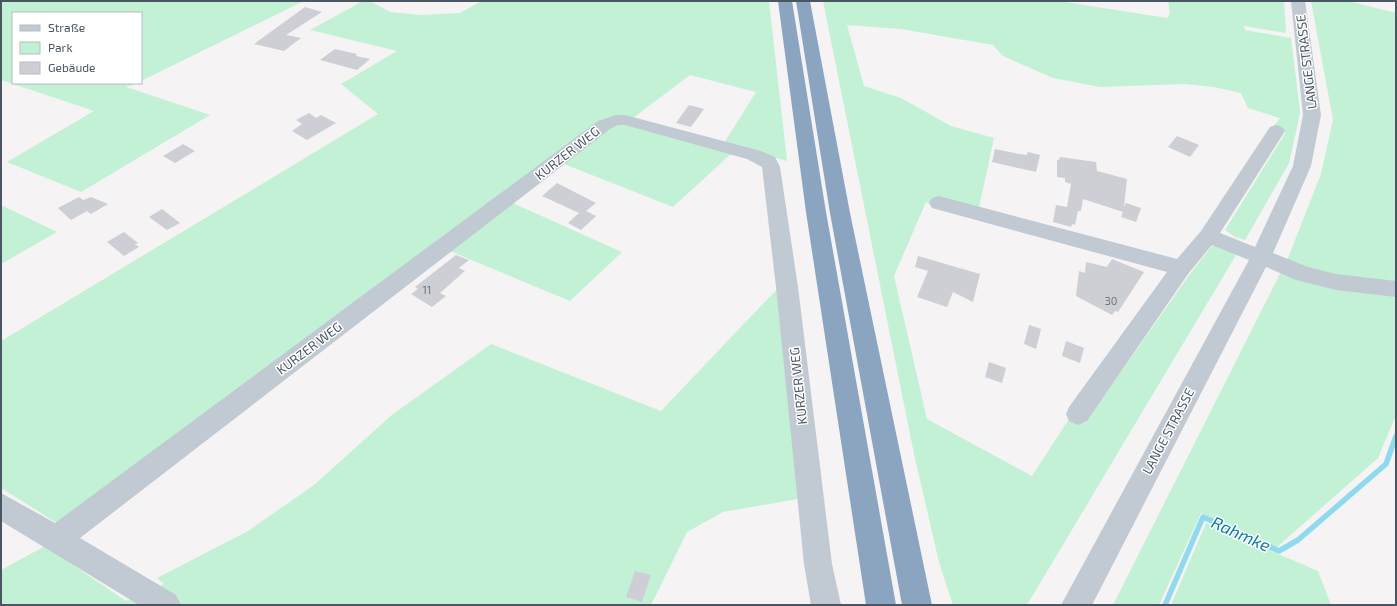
<svg xmlns="http://www.w3.org/2000/svg" width="1397" height="606" font-family="'Exo 2',sans-serif">
<rect width="100%" height="100%" fill="#f5f3f3"/>
<path fill="#c3f1d5" d="M1 1H304L141 81V13H13V83H138L126 87 210 115 81 192 7 162 94 111 1 80Z
M363 1H370L390 12 422 15 460 13 482 1H769L787 161 724 143 756 92 690 75 633 118 621 116 60 525 1 488V341L378 114 341 84 397 51 310 30Z
M823 1H1059L1167 18 1170 14 1168 1H1284L1286 33 1244 26 1245 30 1291 38 1300 111 1298 123 1289 163 1245 240 1235 237 1225 230 1286 132 1273 127 1280 118 1248 108 1241 93 1214 87 1186 84 1100 87 1053 78 1003 56 993 45 901 29 847 25 864 86 901 98 951 126 994 138 977 217 926 202 894 276 927 419 1032 476 1071 416 1085 423 1190 274 1213 245 1227 248 1236 255 1027 605H953L939 562 914 454Z
M1311 1H1348L1396 13V415L1378 458 1276 548 1201 513 1159 605H1113L1288 258 1321 174 1333 120Z
M623 123 733 152 673 207 559 162 603 129Z
M508 201 622 252 570 301 445 249Z
M1 205 57 232 1 264Z
M780 286 803 498 723 512 687 532 651 605H1V570L45 546 126 601 164 584 157 578 248 531 314 485 393 414 491 344 661 411Z
M1206 523 1318 571 1331 605H1171Z"/>
<g fill="none" stroke-linecap="round" stroke-linejoin="round">
<path stroke="#90daee" stroke-width="5.5" d="M1165 605 1203 517 1279 551 1298 540 1386 464 1396 436"/>
</g>
<path fill="#cdcfd5" d="M305 7 322 12 286 35 301 38 284 51 254 44Z
M335 49 357 54 356 56 370 59 357 70 320 60Z
M689 105 704 109 691 127 676 123Z
M309 113 316 118 321 115 336 123 307 140 292 131 302 124 296 120Z
M1177 136 1199 145 1190 157 1168 147Z
M183 144 195 151 175 163 163 156Z
M995 149 1019 154 1027 155 1028 152 1040 155 1036 172 992 162Z
M1060 157 1096 162 1097 171 1127 179 1124 207 1126 203 1141 208 1136 222 1121 217 1123 212 1083 199 1081 211H1078L1075 225 1072 224 1071 227 1053 222 1056 205 1067 207 1071 184 1065 182V178L1057 177V160H1059Z
M557 183 596 203 586 211 596 216 581 230 568 223 579 213 542 196Z
M79 197 83 200 91 197 108 204 91 214 87 211 71 220 58 208Z
M162 209 180 223 167 230 149 217Z
M124 232 138 243 135 244 139 247 124 256 107 242Z
M456 255 469 260 459 268 465 271 440 293 446 296 432 307 411 294 418 289 415 287Z
M918 256 980 274 973 302 953 292 947 307 917 297 928 271 915 267Z
M1112 259 1144 272 1118 312 1115 311 1112 315 1076 296 1079 271 1085 273 1086 262 1107 267Z
M1029 325 1041 329 1036 349 1024 344Z
M1066 341 1084 348 1080 363 1062 356Z
M989 362 1006 368 1002 383 985 377Z
M635 571 651 575 642 602 626 597Z"/>
<g fill="none" stroke-linecap="round" stroke-linejoin="round">
<path fill="#c1cad2" fill-rule="evenodd" d="M1291 1H1305L1321 115 1311 166 1273 253 1308 267 1336 274 1396 281V297L1336 290 1296 280 1266 267 1092 605H1061L1249 260 1212 245 1188 274 1087 421 1078 425 1069 421 1066 414 1069 407 1167 272 932 208 929 203 932 198 939 196 1177 259 1201 231 1270 127 1276 125 1282 127 1285 131 1220 233 1255 247 1293 166 1303 115Z
M616 115H625L761 151 775 157 780 167 798 287 832 564 841 605H811L804 564 776 287 762 167 747 159 625 125H618L610 129 80 538 176 595 181 605H139L1 521V493L55 523 598 121Z"/>
<path fill="#8ba5c1" fill-rule="evenodd" d="M778 1H792L826 212 896 605H866L806 212Z
M796 1H810L850 213 932 605H902L830 213Z"/>
</g>
<g text-anchor="middle" stroke-width="3" stroke-linejoin="round" paint-order="stroke">
<g font-size="11" fill="#6b747e">
<text x="427" y="294">11</text>
<text x="1111" y="305">30</text>
</g>
<g font-size="13" fill="#4a5661" stroke="#fff">
<text transform="translate(1306 62) rotate(-97)" y="5">LANGE STRASSE</text>
<text transform="translate(567 153) rotate(-38)" y="5">KURZER WEG</text>
<text transform="translate(309 348) rotate(-37)" y="5">KURZER WEG</text>
<text transform="translate(798 386) rotate(-96)" y="5">KURZER WEG</text>
<text transform="translate(1168 431) rotate(-62)" y="5">LANGE STRASSE</text>
</g>
<g font-size="17" font-style="italic" fill="#0c7c9b" stroke="#fff">
<text transform="translate(1241 534) rotate(24)" y="6">Rahmke</text>
</g>
</g>
<rect width="1397" height="606" fill="none" stroke="#4a5661" stroke-width="4"/>
<rect x="12" y="12" width="130" height="72" fill="#ffffff" stroke="#b7bbc0"/>
<rect x="20" y="25" width="20" height="6" fill="#c1cad2" stroke="#b7bbc0"/>
<text x="48" y="32" font-size="12" fill="#4a5661">Straße</text>
<rect x="20" y="42" width="20" height="12" fill="#c3f1d5" stroke="#b7bbc0"/>
<text x="48" y="52" font-size="12" fill="#4a5661">Park</text>
<rect x="20" y="62" width="20" height="12" fill="#cdcfd5" stroke="#b7bbc0"/>
<text x="48" y="72" font-size="12" fill="#4a5661">Gebäude</text>
</svg>
